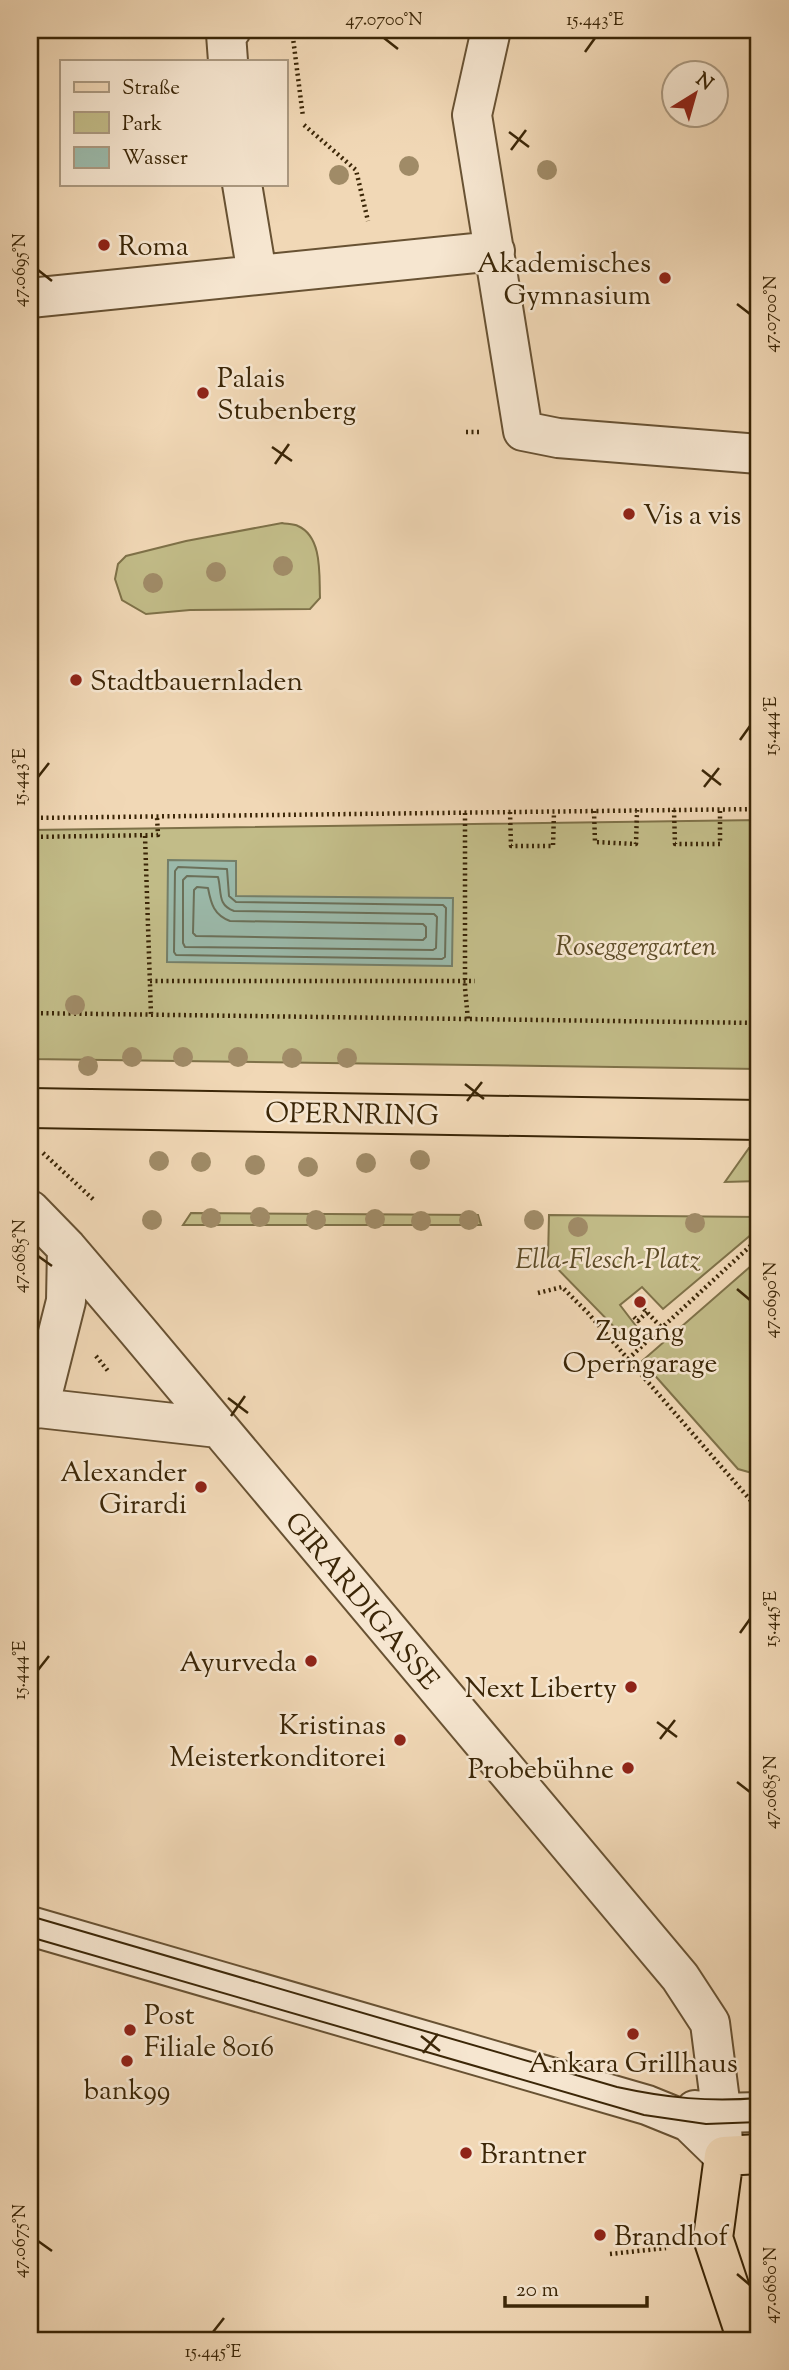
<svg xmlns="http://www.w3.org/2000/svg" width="789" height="2370" font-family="'Sorts Mill Goudy',serif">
<rect width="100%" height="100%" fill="#f1d8b6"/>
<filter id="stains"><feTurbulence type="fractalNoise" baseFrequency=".00286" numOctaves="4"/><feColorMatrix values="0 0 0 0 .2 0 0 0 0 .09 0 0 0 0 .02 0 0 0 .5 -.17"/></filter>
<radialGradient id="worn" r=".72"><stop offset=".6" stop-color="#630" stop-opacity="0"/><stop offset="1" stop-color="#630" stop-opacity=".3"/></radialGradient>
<path fill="#c2bc88" stroke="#7e7148" stroke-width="2" d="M282 523C286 524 294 524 298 526 323 537 319 576 320 598L310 609 190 610 146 614 122 600 115 579 118 564 126 556 186 541Z
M759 820V1069L30 1059V830Z
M759 1147V1181L725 1182 749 1148Z
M191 1213 478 1215 481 1225H183Z
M549 1215 759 1217V1228L663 1309 642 1287 620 1305 636 1326 623 1336 548 1259Z
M759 1259V1475L738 1469 642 1361Z"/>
<path fill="#9bbaab" stroke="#757f69" stroke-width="2" d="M168 860 236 861V896L453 898 452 966 167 962Z"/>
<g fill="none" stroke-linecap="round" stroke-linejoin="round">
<path stroke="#6b7059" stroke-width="2" d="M178 867 227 869 229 896 236 902 443 905 446 908 445 957 442 959 176 955 174 952 175 871Z
M187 876 218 877C222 892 217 905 234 911L434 914 437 917 436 948 433 950 185 947 183 943V880Z
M197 887 208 888C211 904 214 915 230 921L423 924 426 927V937L423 940 196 936 193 933 194 890Z"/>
<g stroke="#685233" stroke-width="42">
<path id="minor" d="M491 30 472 115 523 431 558 438 759 454
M228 61 226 34 231 30
M242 184 257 274
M30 298 495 251
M30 1210 67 1248 136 1329 680 1977 710 2023 720 2101 724 2156
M39 1408 66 1301 67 1248
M30 1410 39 1408 218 1428
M30 1926 647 2105 689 2122 724 2156
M695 2110 721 2113 759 2112"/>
</g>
<g stroke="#3b2607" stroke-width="42">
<path id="major" d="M30 1108 759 1120
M747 2340 713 2238 724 2156 759 2154"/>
</g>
<path stroke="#3b2607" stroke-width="4.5" stroke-dasharray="2 3.5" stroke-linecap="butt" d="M292 30 303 117
M304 125 356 170 368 221
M466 432H479
M756 809 755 844H759
M674 810 675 844H720V809
M594 811 595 842 636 844 637 810
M510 812 511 846H553L554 812
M465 813V988L468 1020
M30 818 759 809
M145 836 151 1015
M30 837 158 835 157 817
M150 981H475
M30 1013 759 1023
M43 1153 95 1201
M538 1293 562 1287 588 1313 759 1510
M640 1305 662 1328
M634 1317 638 1321 647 1312
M96 1356 108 1371
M628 1359 759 1238
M610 2254 666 2248"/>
<use href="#minor" stroke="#f6e6d0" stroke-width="38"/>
<use href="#major" stroke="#f1d8b6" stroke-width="38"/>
<path stroke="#3b2607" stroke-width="2" d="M30 1916 617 2087C667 2098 709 2102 759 2098
M30 1937 644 2115 706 2124 759 2122"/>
</g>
<g fill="#a08b67">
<circle cx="409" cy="166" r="10"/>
<circle cx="547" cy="170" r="10"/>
<circle cx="339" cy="175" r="10"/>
<circle cx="283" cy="566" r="10"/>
<circle cx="216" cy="572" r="10"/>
<circle cx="153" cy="583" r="10"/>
<circle cx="75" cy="1005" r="10"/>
<circle cx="132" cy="1057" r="10"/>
<circle cx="183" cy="1057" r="10"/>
<circle cx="238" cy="1057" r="10"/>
<circle cx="292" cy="1058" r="10"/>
<circle cx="347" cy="1058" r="10"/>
<circle cx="88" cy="1066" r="10"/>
<circle cx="420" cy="1160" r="10"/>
<circle cx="159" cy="1161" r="10"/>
<circle cx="201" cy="1162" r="10"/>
<circle cx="366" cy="1163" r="10"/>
<circle cx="255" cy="1165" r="10"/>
<circle cx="308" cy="1167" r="10"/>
<circle cx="260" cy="1217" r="10"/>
<circle cx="211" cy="1218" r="10"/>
<circle cx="375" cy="1219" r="10"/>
<circle cx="152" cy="1220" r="10"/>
<circle cx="316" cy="1220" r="10"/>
<circle cx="469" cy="1220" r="10"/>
<circle cx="534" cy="1220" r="10"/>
<circle cx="421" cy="1221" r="10"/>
<circle cx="695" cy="1223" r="10"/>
<circle cx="578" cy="1227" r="10"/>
</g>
<path fill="none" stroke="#3b2607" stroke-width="2.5" d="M384 38 398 49M585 52 595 38M509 132 529 147M511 150 526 130M38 270 52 281M737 304 750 314M272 447 292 461M275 464 289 444M740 740 750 726M702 770 721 785M38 777 49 763M704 787 719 768M465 1084 484 1099M467 1101 482 1082M38 1256 52 1266M737 1289 750 1300M228 1398 248 1413M231 1416 245 1396M740 1633 750 1619M38 1670 49 1656M657 1722 677 1737M660 1739 675 1720M737 1782 750 1792M421 2036 440 2051M423 2053 438 2034M38 2241 52 2251M737 2274 750 2285M213 2332 224 2318"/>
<g fill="#8f2418" stroke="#f6e6d0" stroke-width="2.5">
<circle cx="104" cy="245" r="7"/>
<circle cx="665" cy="278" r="7"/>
<circle cx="203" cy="393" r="7"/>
<circle cx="629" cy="514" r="7"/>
<circle cx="76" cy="680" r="7"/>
<circle cx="640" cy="1302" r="7"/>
<circle cx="201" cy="1487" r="7"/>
<circle cx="311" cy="1661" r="7"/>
<circle cx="631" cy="1687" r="7"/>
<circle cx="400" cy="1740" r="7"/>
<circle cx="628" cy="1768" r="7"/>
<circle cx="130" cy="2030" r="7"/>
<circle cx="633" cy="2034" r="7"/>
<circle cx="127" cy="2061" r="7"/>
<circle cx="466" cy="2153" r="7"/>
<circle cx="600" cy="2235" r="7"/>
</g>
<g text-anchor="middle" stroke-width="5" stroke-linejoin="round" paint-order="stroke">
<g font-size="28" fill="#3b2607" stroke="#f6e6d0" text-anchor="start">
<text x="118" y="255">Roma</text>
<text x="651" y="272" text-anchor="end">Akademisches<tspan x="651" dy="32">Gymnasium</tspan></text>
<text x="217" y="387">Palais<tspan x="217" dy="32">Stubenberg</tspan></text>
<text x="643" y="524">Vis a vis</text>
<text x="90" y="690">Stadtbauernladen</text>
<text x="640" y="1340" text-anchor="middle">Zugang<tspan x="640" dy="32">Operngarage</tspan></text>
<text x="187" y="1481" text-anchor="end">Alexander<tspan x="187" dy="32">Girardi</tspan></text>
<text x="297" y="1671" text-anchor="end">Ayurveda</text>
<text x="617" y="1697" text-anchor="end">Next Liberty</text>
<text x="386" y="1734" text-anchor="end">Kristinas<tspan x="386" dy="32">Meisterkonditorei</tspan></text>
<text x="614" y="1778" text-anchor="end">Probebühne</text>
<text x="144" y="2024">Post<tspan x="144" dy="32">Filiale 8016</tspan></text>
<text x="633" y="2072" text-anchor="middle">Ankara Grillhaus</text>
<text x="127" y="2099" text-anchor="middle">bank99</text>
<text x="480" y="2163">Brantner</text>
<text x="614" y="2245">Brandhof</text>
</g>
<g font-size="28" font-style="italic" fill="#5d4c27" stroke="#f6e6d0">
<text x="636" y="955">Roseggergarten</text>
<text x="608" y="1268">Ella-Flesch-Platz</text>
</g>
<g font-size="28" fill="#3b2607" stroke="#f6e6d0">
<text transform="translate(352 1113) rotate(1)" y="10">OPERNRING</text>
<text transform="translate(363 1600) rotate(50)" y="10">GIRARDIGASSE</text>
</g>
</g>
<rect width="789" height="2370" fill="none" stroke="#f1d8b6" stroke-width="77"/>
<rect x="60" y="60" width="228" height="126" fill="#f6e6d0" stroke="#ab9980" stroke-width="2"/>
<rect x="74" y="82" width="35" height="10" fill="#f1d8b6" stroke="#ab9980" stroke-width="2"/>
<text x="122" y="94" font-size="21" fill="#3b2607">Straße</text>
<rect x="74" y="112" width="35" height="21" fill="#c2bc88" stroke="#ab9980" stroke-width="2"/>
<text x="122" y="130" font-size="21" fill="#3b2607">Park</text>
<rect x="74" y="147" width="35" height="21" fill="#9bbaab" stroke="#ab9980" stroke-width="2"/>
<text x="122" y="164" font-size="21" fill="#3b2607">Wasser</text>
<g transform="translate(695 94) rotate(37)"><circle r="33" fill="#f6e6d0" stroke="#ab9980" stroke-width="2"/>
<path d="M0-5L12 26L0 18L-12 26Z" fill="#8f2418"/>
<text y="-10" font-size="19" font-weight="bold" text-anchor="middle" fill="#3b2607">N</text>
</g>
<path d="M505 2296v10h142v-10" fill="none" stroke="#3b2607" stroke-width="3.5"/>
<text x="516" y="2296" font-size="21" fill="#3b2607" stroke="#f6e6d0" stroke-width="5" paint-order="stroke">20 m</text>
<rect x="38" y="38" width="712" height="2294" fill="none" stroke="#3b2607" stroke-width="2.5"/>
<g font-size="18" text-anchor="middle" fill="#3b2607">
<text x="384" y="25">47.0700°N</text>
<text x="595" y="25">15.443°E</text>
<text transform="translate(19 270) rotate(-90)" y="6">47.0695°N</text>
<text transform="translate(770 314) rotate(-90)" y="6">47.0700°N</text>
<text transform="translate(770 726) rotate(-90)" y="6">15.444°E</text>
<text transform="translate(19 777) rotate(-90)" y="6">15.443°E</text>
<text transform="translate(19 1256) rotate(-90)" y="6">47.0685°N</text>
<text transform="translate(770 1300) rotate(-90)" y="6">47.0690°N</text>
<text transform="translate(770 1619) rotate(-90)" y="6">15.445°E</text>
<text transform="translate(19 1670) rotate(-90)" y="6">15.444°E</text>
<text transform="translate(770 1792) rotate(-90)" y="6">47.0685°N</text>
<text transform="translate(19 2241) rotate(-90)" y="6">47.0675°N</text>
<text transform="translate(770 2285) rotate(-90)" y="6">47.0680°N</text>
<text x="213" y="2357">15.445°E</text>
</g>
<rect width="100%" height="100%" filter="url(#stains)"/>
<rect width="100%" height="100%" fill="url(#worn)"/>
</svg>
